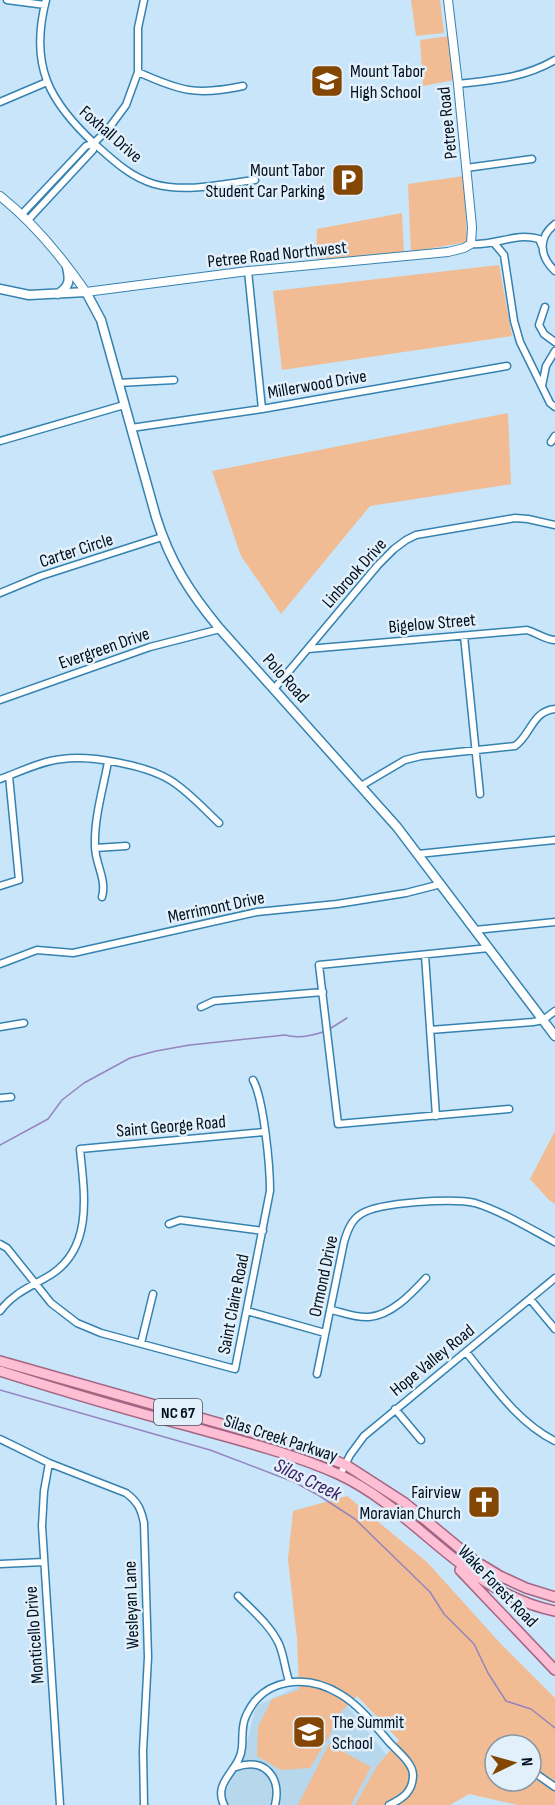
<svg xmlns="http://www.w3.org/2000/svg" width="555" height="1805" font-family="'Sofia Sans Condensed',sans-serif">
<rect width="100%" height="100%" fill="#c8e5fa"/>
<path fill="#b7d7ec" d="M302 1685 348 1707 401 1773 383 1805H218L243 1758 256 1706Z"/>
<path fill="#f1bc93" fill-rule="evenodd" d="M411 0H440L444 33 416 36Z
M449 36 454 80 423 86 420 40Z
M464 176 467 242 411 252 408 184Z
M402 213 404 253 316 259 317 229Z
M499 265 512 336 282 370 273 291Z
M508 413 511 484 370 506 281 614 241 556 212 471Z
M555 1131V1204L549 1200 530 1179Z
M347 1496 428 1563 501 1644 555 1698V1805H518L469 1794 450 1805H355L377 1766 399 1740 357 1696 336 1717 330 1735 310 1768 281 1770 257 1756 258 1727 272 1699 299 1690 297 1639 288 1559 293 1511ZM495 1745H531V1781H495Z
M329 1744 371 1767 351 1805H298Z"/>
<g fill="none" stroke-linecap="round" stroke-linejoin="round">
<path stroke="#9684be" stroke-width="1.5" d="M328 1030 347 1018
M0 1145 48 1119 62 1100 84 1083 130 1058 156 1051 190 1045 285 1035C298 1039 311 1036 323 1032
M0 1390 210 1450 294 1482 318 1495 355 1519 430 1592 444 1614 474 1644 488 1673 506 1701 531 1709 555 1728"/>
<g stroke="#3582b0" stroke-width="9">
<path id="minor" d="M7 0 45 5
M46 0C29 66 49 102 97 146 115 162 131 177 154 184 186 193 223 184 255 180
M138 72C180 91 196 96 243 86
M458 84C493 80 524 78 555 60
M0 102 47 82
M466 168 532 159
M22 214 86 146 94 143 109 128 126 105 138 72V28L144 0
M28 220 93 150 94 143
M555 224C537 238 540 257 555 271
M494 243 504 255 514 321 520 342 550 403 555 407
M471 244C496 246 515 232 539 239L542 246
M248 271 262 409
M545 307 539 325 544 334 555 342
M118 383 174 380
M542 386 546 366 555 351
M131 428 262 409 507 366
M0 441 124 405
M551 442 555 436
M0 593 41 576 162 537
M464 636 480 794
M308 649 527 630C537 633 546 640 555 640
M274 689 378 565 394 549 406 540 416 535 515 518 528 519 555 525
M0 700 150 647 220 629
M0 779C20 772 41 761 62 759 91 755 145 765 170 780 188 791 204 809 219 823
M361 786 405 760 421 756 515 746C531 735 532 711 555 709
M95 848 126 846
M418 854 555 840
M0 886 19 880 9 776
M102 897C107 879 95 864 95 846 94 818 103 789 108 762
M475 930 555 922
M489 948 319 965 338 1124 509 1109
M425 955 436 1116
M0 964 37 950 73 953 257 912 337 904 406 893 441 884
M201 1007 214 1001 323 992
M0 1027 24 1023
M430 1030 533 1022 543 1020 555 1011
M0 1098 11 1097
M169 1224 180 1220 263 1231
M0 1244 7 1248 51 1303 77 1323 101 1333 235 1369 270 1191C270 1167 264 1100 253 1080
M530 1299 555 1329
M332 1310C344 1313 356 1318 369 1317 392 1315 411 1294 426 1278
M0 1311C14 1292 33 1286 52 1274 94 1246 84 1191 80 1149L264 1132
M247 1311 325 1333
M141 1343 153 1294
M466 1352C492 1384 517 1422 555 1441
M317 1374 344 1242C347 1232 351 1220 361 1214 379 1202 454 1198 475 1203 501 1211 531 1229 555 1242
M395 1409 421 1440
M0 1439 49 1463 126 1493C138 1502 141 1509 144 1523L148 1657 143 1751 144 1805
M49 1463 44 1491 42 1526 60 1805
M340 1475 350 1455 364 1436 555 1278
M0 1564 44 1562
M238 1596C253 1611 270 1625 279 1644 284 1656 285 1669 289 1681
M236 1767C264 1757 282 1777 275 1805
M532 1771 555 1787
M224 1805C212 1781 241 1770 242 1747 243 1737 241 1726 246 1716 263 1677 307 1674 340 1694 359 1705 375 1726 389 1742 397 1751 413 1763 413 1775 413 1792 402 1799 389 1805"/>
</g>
<g stroke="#3582b0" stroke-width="10">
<path id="tertiary" d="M0 196C34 223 61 256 86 292L248 271 448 252 464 248 471 244 472 227 458 84 448 0"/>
</g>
<g stroke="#3582b0" stroke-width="11">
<path id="secondary" d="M0 289 29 295 86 292 101 320 156 517C170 562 190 593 220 629L397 827 555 1036
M58 294C70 286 70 280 67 267"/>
</g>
<g stroke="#a46582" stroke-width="12">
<path id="primary" d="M0 1361 296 1445 346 1465 405 1503 475 1561 500 1576 526 1588 555 1597
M0 1371C63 1391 127 1410 192 1427 241 1441 291 1453 338 1474 418 1511 465 1593 555 1611
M460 1570 555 1670"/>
</g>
<use href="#minor" stroke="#fff" stroke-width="6"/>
<use href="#tertiary" stroke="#fff" stroke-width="8"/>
<use href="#secondary" stroke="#fff" stroke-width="8"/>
<use href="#primary" stroke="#febed4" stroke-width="9"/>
</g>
<defs>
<g id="school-square" transform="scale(1.725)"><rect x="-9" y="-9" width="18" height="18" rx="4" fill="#834603" stroke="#e2f0fb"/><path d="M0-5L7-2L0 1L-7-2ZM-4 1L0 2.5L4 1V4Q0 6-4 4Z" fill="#fff"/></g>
<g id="parking-square" transform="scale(1.725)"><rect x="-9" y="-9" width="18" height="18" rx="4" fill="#834603" stroke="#e2f0fb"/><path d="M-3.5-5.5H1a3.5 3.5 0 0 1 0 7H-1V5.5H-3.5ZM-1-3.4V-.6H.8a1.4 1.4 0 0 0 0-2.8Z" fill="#fff"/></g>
<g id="church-square" transform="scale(1.725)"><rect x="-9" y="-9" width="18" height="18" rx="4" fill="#834603" stroke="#e2f0fb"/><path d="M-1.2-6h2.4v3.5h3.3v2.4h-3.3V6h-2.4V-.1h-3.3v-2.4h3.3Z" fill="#fff"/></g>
</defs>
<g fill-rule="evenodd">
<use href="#school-square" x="327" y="81"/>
<use href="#parking-square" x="348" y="180"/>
<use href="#church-square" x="484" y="1502"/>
<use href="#school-square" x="309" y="1732"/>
</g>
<g text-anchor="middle" stroke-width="5" stroke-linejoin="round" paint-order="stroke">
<rect fill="#e2f0fb" stroke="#445260" stroke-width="1.5" x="154" y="1399" width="48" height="26" rx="4.5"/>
<g font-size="16" font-weight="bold" fill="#000f1d">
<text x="178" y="1418">NC 67</text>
</g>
<g font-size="18" fill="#000f1d" stroke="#e2f0fb" text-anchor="start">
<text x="350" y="77">Mount Tabor<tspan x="350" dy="21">High School</tspan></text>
<text x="325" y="176" text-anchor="end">Mount Tabor<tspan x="325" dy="21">Student Car Parking</tspan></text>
<text x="461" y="1498" text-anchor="end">Fairview<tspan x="461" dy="21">Moravian Church</tspan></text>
<text x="332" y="1728">The Summit<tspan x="332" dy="21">School</tspan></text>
</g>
<g font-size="18" fill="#000f1d" stroke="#e2f0fb">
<text transform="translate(447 123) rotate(-96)" y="6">Petree Road</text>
<text transform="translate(111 134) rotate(41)" y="6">Foxhall Drive</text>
<text transform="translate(277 254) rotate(-6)" y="6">Petree Road Northwest</text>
<text transform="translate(317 384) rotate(-10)" y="6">Millerwood Drive</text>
<text transform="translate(76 550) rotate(-18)" y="6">Carter Circle</text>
<text transform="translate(354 573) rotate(-48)" y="6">Linbrook Drive</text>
<text transform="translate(432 623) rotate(-5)" y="6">Bigelow Street</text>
<text transform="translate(104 648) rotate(-19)" y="6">Evergreen Drive</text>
<text transform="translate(286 678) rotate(48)" y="6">Polo Road</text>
<text transform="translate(216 907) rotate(-12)" y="6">Merrimont Drive</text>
<text transform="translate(171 1126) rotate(-5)" y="6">Saint George Road</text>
<text transform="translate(323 1276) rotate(-78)" y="6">Ormond Drive</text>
<text transform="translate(233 1304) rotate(-79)" y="6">Saint Claire Road</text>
<text transform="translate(432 1360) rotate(-39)" y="6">Hope Valley Road</text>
<text transform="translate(281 1438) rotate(18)" y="6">Silas Creek Parkway</text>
<text transform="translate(498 1586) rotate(46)" y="6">Wake Forest Road</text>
<text transform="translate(131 1605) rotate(-92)" y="6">Wesleyan Lane</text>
<text transform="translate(34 1635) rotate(-94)" y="6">Monticello Drive</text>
</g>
<g font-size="20" font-style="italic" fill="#3c1f65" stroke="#e2f0fb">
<text transform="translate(308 1479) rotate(26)" y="7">Silas Creek</text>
</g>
</g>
<g transform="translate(513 1763) rotate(85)"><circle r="28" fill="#e2f0fb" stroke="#8896a2" stroke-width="1.5"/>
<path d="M0-4.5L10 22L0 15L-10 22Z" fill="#834603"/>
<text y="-9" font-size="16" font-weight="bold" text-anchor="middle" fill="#000f1d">N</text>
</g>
</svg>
